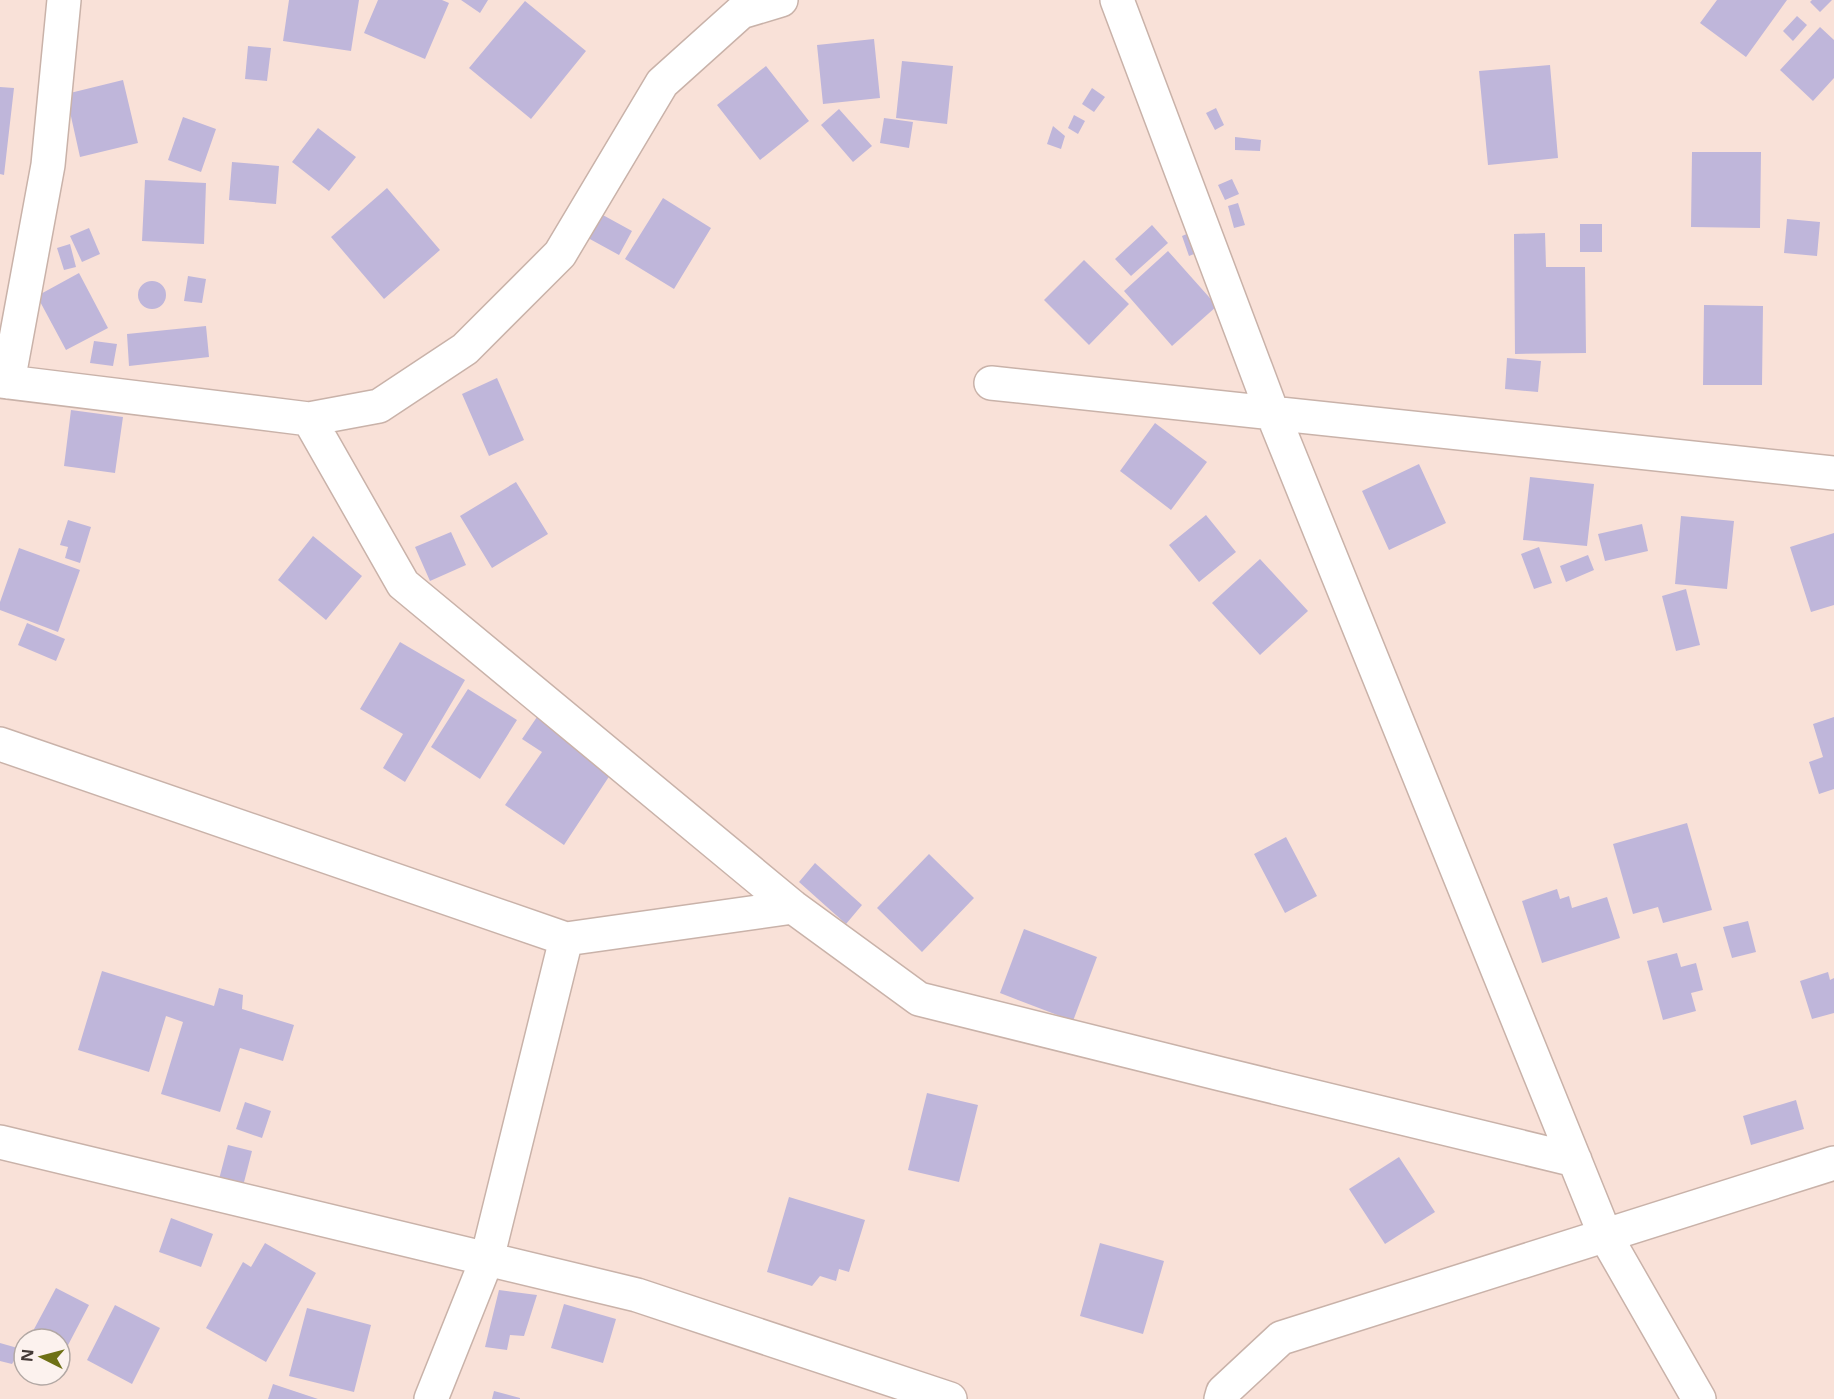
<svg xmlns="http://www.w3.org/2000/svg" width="1834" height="1399" font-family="'Open Sans',sans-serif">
<rect width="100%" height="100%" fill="#f9e1d8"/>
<path fill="#bfb6da" d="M289 0H359L351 51 283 41Z
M378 0H442L449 3 425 59 364 33Z
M461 0H488L480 13Z
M1717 0H1787L1746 57 1700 23Z
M1812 0H1832L1820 12 1810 2Z
M525 1 586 51 531 119 469 68Z
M1797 16 1807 25 1793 41 1783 31Z
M1820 27 1834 40V78L1813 101 1780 70Z
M874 39 880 98 823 104 817 45Z
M248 46 271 48 267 81 245 79Z
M902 61 953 66 947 124 896 118Z
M1550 65 1558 158 1488 165 1479 71Z
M766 66 809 121 760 160 717 105Z
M123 80 138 143 80 157 66 94Z
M0 87 14 88 4 175 0 174Z
M1092 88 1105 97 1094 112 1082 104Z
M1216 108 1224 125 1215 130 1206 113Z
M839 109 872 146 853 162 821 125Z
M1074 115 1085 121 1078 134 1068 128Z
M183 117 216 129 201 172 168 160Z
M884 118 913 122 909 148 880 143Z
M1053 126 1065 136 1061 149 1047 144Z
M318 128 356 157 329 191 292 162Z
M1235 137 1261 140 1260 151 1235 150Z
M1692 152H1761L1760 228 1691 227Z
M232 162 279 166 276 204 229 200Z
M1232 179 1239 194 1225 200 1218 185Z
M145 180 206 183 204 244 142 241Z
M387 188 440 250 384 299 331 237Z
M663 198 711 228 674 289 625 259Z
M1238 203 1245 225 1234 228 1228 206Z
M601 214 632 231 619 255 588 238Z
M1787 219 1820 222 1817 256 1784 253Z
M1580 224H1602V252H1580Z
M1152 225 1168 243 1131 276 1115 259Z
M89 228 100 254 82 262 70 236Z
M1196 230 1204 250 1189 256 1182 236Z
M1545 233 1546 267H1585L1586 353 1515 354 1514 234Z
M70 244 76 267 64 270 57 248Z
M1168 251 1217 306 1172 346 1124 291Z
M1084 260 1129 304 1089 345 1044 300Z
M79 273 108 328 66 350 37 296Z
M188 276 206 279 202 303 184 301Z
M138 295a14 14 0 1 1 28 0a14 14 0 1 1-28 0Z
M1704 305 1763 306 1762 385H1703Z
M206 326 209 357 129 366 127 334Z
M94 341 117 344 113 366 90 363Z
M1507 358 1541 361 1538 392 1505 389Z
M497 378 524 440 489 456 462 394Z
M71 410 123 417 115 473 64 466Z
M1155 423 1207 462 1171 510 1120 471Z
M1419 464 1446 523 1389 550 1362 491Z
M1530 477 1594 484 1587 546 1523 540Z
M516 482 548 534 492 568 460 516Z
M1206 515 1236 552 1199 582 1169 545Z
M1681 516 1734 521 1727 589 1675 584Z
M68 520 91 527 80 563 65 558 68 547 60 545Z
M1642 524 1648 551 1605 561 1598 534Z
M451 532 466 565 430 581 415 547Z
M1834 533V605L1811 612 1790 547Z
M313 536 362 576 326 620 278 580Z
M1539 547 1552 583 1534 589 1521 554Z
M19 548 80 570 58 632 0 610V602Z
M1588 555 1594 570 1566 582 1560 566Z
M1260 559 1308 611 1260 655 1212 603Z
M1686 589 1700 645 1676 651 1662 596Z
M27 623 65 639 56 661 18 645Z
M400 642 465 680 405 782 383 768 403 734 360 709Z
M468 689 517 720 480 779 431 747Z
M537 717 614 769 564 845 505 805 542 752 522 739Z
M1834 717V789L1819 794 1809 762 1823 757 1813 724Z
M1687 823 1712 910 1663 923 1658 907 1633 914 1613 844Z
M1286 837 1317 896 1285 913 1254 854Z
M929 854 974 898 922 952 877 908Z
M815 863 862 905 846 924 799 882Z
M1557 889 1560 899 1569 896 1572 908 1607 897 1620 938 1542 963 1522 901Z
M1748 921 1756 952 1732 958 1723 927Z
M1024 929 1097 957 1073 1021 1000 993Z
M1677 953 1681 967 1696 963 1703 990 1691 993 1696 1011 1663 1020 1647 961Z
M102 971 214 1006 219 988 243 995 242 1009 294 1025 283 1061 240 1048 220 1112 161 1094 183 1022 166 1016 149 1072 78 1050Z
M1828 972 1830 980 1834 978V1013L1812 1019 1800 981Z
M927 1093 978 1105 959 1182 908 1170Z
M1796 1100 1804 1129 1751 1145 1743 1116Z
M245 1102 271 1111 262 1138 236 1129Z
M228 1145 252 1151 242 1190 218 1183Z
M1399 1157 1435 1212 1385 1244 1349 1189Z
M789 1197 865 1220 849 1272 839 1269 836 1281 820 1276 812 1286 767 1272Z
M171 1218 213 1234 201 1267 159 1252Z
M265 1243 316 1273 266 1362 206 1328 243 1262 251 1267Z
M1100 1243 1164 1261 1143 1334 1080 1316Z
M56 1288 89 1305 66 1349 60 1345V1339H48L33 1331Z
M499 1290 537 1295 524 1336 510 1335 507 1350 485 1347Z
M564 1304 616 1319 603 1363 551 1348Z
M115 1305 160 1328 132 1384 87 1360Z
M307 1308 371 1325 354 1392 289 1376Z
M0 1343 21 1349 12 1364 0 1361Z
M273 1384 318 1399H268Z
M494 1391 520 1398V1399H492Z"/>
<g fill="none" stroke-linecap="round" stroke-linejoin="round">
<g stroke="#c9b2a9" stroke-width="36">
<path id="street" d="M1117 0 1272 412 1605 1235 1699 1399
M0 381 309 419 379 406 465 349 560 254 662 83 741 12 781 0
M8 382 48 165 64 0
M991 383 1834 473
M309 419 403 584 793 907 919 999 1221 1074 1575 1160
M0 744 566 939 793 907
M0 1142 637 1295 950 1399
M431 1399 487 1259 566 939
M1221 1399 1223 1392 1281 1338 1834 1163"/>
</g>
<use href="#street" stroke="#fff" stroke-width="33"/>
</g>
<g transform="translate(42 1357) rotate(276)"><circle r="28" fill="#fcf2ee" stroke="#b2a8a4" stroke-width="1.5"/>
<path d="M0-4.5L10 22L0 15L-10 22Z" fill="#6e7014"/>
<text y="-9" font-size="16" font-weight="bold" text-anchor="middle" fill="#433936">N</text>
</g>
</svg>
